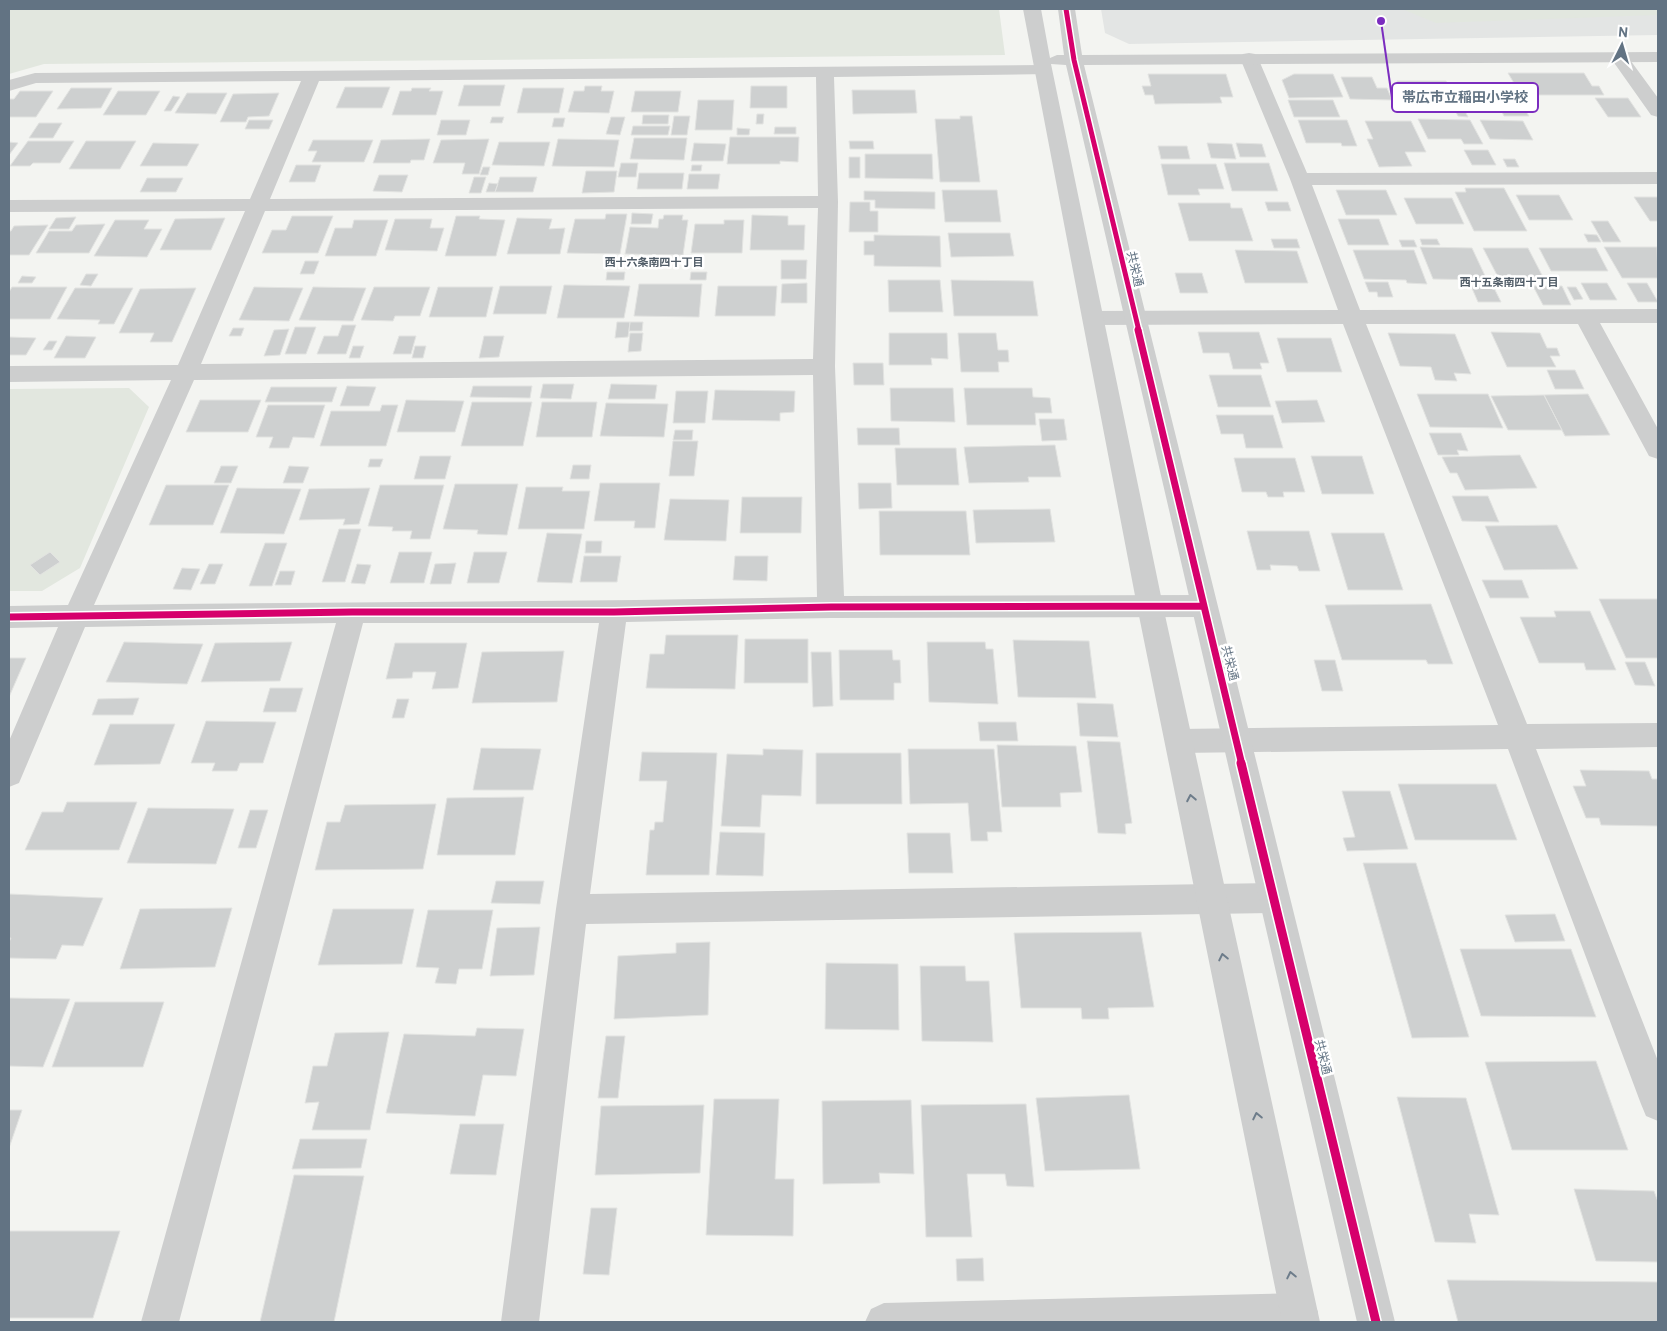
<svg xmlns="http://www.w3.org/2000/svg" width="1667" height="1331" font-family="Overpass,'Noto Sans JP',sans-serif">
<rect width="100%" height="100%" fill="#f3f4f1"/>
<path fill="#e3e5e4" d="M1101 9H1658V35L1129 44 1105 33Z"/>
<path fill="#e2e7df" d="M9 9H999L1005 55 44 64 9 74Z
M1402 9H1658V15L1436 23Z
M129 388 149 407 80 568 42 591H9V389Z"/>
<path fill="#ced0d0" stroke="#e2e3e1" d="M1508 73H1584L1592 86H1599L1604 95H1521Z
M1148 74H1226L1233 97H1220L1222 103 1155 104 1153 95H1145L1142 86H1151Z
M1294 74H1333L1343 97 1289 98 1282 80Z
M1341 77H1372L1377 88H1387L1392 100 1350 99Z
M1397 81H1446L1456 101H1406Z
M464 85H505L500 106H458Z
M585 86H602L601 91H614L609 113 568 112 574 91H584Z
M751 86H787V108H750Z
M345 87H390L382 108H336Z
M71 88H112L101 108 57 109Z
M412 88H431L429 91H443L436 115H392L400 91H411Z
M523 88H564L559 113H517Z
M852 90H915L917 113 853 114Z
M20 91H53L36 117H9V99H14Z
M118 91H160L146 115H103Z
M635 91H681L678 112H631Z
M187 93H227L216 114 175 113Z
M279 93 269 116 248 117 246 122H220L233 94Z
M173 96 180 97 171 111H164Z
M1595 98H1628L1641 117H1608Z
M698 100H734L732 130H695Z
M1288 100H1333L1340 117H1294Z
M1453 107H1463L1468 117 1458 116Z
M1501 110H1525L1529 116H1504Z
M757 114H764L763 124H756Z
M643 115H669L668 124H642Z
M674 116H690L687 135H671Z
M960 116H972L980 182H940L935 119H960Z
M492 117H504L502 123H490Z
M611 117H625L620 135 606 134Z
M554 118H565L563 127H552Z
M1418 119 1470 120 1483 144H1464L1461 139H1428Z
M249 120H273L269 129H245Z
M441 120H470L466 135H437Z
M1298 120H1347L1357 146H1342L1341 143H1306Z
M1480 120 1523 121 1533 140 1490 139Z
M1365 121H1411L1426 152H1405L1412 166 1379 167 1367 139H1373Z
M39 123H62L53 138H29Z
M633 126H670L668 135H631Z
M775 127H796V134H774Z
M737 128 750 129 749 135H737Z
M730 137H799L798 162 780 161V164H727Z
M634 138H687L684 160 630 159Z
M430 139 424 160H411L410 163H373L381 140Z
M489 139 479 174H462L465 163H433L441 140Z
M558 139 619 140 614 167 552 166Z
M313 140H373L364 162H312L317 151H308Z
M28 141H74L60 163H33L30 166H10Z
M86 141H136L120 169H69Z
M849 141H873L874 149H850Z
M9 142 18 143 9 155Z
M499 142H550L544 166 492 165Z
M153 143 199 144 187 166H140Z
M694 143 726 144 723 161H691Z
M1207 143 1232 144 1236 159 1211 158Z
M1236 143 1262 144 1266 157H1240Z
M1158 146H1187L1190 159H1161Z
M1464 150H1488L1496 165H1472Z
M865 154H932L933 179 865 178Z
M849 157H860V178H849Z
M1503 159H1515L1519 167H1507Z
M621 163H638L636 177H618Z
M1224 163H1269L1278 191H1232Z
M1161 164H1216L1224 189H1198L1200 195H1168Z
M296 165H321L315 182H289Z
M692 165H702L701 171H691Z
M483 167H490L488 175H480Z
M586 171H617L614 192 582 193Z
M639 173H684L682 189H637Z
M689 174H720L718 189H687Z
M379 175H408L402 192 373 191Z
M474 177H486L481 193H469Z
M500 177H537L533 192H495Z
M147 178H183L176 192H140Z
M489 183 498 184 495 192H486Z
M1465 188H1504L1527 231H1474L1455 192H1466Z
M942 190H997L1001 222H945Z
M1336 190H1386L1397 215H1346Z
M864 191 935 192V209L875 208V200H864Z
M1516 195H1559L1573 220H1529Z
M1634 197H1658V221H1650Z
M1404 198H1452L1464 224H1416Z
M850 202H870V211H878V232H849Z
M1265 202H1288L1291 211H1268Z
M1178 203H1230L1231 208H1242L1253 241H1189Z
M632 213 653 214 651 224H631Z
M606 214H627L620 254 567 253 575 219H605Z
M664 215H683L682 220H688L683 255 625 254 630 227 658 228 659 219H663Z
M752 215 788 216V225H805L804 250H750Z
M292 216H333L318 253H262L272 230H286Z
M456 216H480L479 219 505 220 496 256H445Z
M76 217 69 229H49L56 218Z
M225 218 211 250H160L175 219Z
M517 218 552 219 549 229 565 228 560 254H507Z
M395 219H432L430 228H444L437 251 385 250Z
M1338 219H1379L1389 245H1348Z
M115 220H149L144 229H162L147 257 94 256Z
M354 220H388L376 256H325L335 228H352Z
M724 220H744L742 253H691L695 224H724Z
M1591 221H1608L1621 242H1603Z
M105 224 89 253H36L49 231H72L76 225Z
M48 225 29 255H9V231H11L14 226Z
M948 233H1010L1014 256 951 257Z
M1584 234 1597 235 1601 242H1588Z
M874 235 940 236 941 267 874 266V255H864V241H874Z
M1271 239H1297L1300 248H1274Z
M1420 239H1437L1440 245H1422Z
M1399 240H1414L1417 247H1402Z
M1420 247 1472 248 1487 280 1433 279Z
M1604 247H1657L1658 278H1622Z
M1483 248H1528L1543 277H1498Z
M1539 248H1596L1608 271H1551Z
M1235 250 1297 251 1308 283H1245Z
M1353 250H1414L1427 284 1407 283 1406 280 1364 279Z
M781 260H807L806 279H781Z
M305 261H319L314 274H300Z
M607 272H625L624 280H606Z
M691 272H707L706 280H690Z
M1175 273H1202L1208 293H1180Z
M86 274H98L91 286 80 285Z
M22 276 36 277 32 283H18Z
M888 280H940L943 312H889Z
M951 280 1033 281 1038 316H954Z
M1365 282H1388L1393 297H1378L1377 292H1369Z
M807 283V303H781L782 284Z
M1581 283H1607L1617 300H1590Z
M1627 283H1647L1658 302H1638Z
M639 284H702L699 317 634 316Z
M564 285 630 286 624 318H557Z
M500 286H552L546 314H493Z
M718 286H777L775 316H715Z
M1471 286H1493L1501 302H1478Z
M1533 286H1562L1571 305H1543Z
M12 287H67L50 319H9V292Z
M254 287 303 288 289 321 239 320Z
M313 287 366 288 353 321 299 320Z
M374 287H430L420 316H395L393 321 361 320Z
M438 287H493L486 317H429Z
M1567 287H1576L1583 299 1574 300Z
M75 288H133L114 324H98L100 320 57 319Z
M196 288 172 342H150L154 333H119L140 289Z
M617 322H630L628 337 615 338Z
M630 322H643L642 331H629Z
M342 325H356L346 354H317L324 336H338Z
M295 327H316L306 354H285Z
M233 328H244L241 336H229Z
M289 329 280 355 264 356 274 330Z
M1198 332H1259L1269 363H1260L1262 369H1233L1229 353H1203Z
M1491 332 1540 333 1547 348H1557L1560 356H1550L1556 367H1507Z
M630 333H643L641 351 628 352Z
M889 333H947L948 359 931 358 932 365H889Z
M958 333H996L998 350H1008L1009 362H998L999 372H961Z
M1388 333 1455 334 1471 374 1454 373 1457 381 1435 380 1431 367 1400 366Z
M66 336 96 337 85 358H54Z
M399 336H416L411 354H393Z
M484 336H504L499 357 479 358Z
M9 337 36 338 26 355H9Z
M1277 338H1331L1342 372H1287Z
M49 341H57L52 350H43Z
M353 346H364L360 358H349Z
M415 346H426L423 358H412Z
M853 363H883L884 385H854Z
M1547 370H1575L1584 389H1555Z
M1209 375H1261L1271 407H1218Z
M543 384H574L571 399 540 398Z
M611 384 657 385 655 399H608Z
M347 386 376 387 369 406H340Z
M473 386H532L530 398 470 397Z
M271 387H337L332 402H265Z
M890 388H953L955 422 891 421Z
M964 388H1032L1033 397 1050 398 1052 413H1035L1036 425H967Z
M715 390 795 391 794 412 780 413V421L712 420Z
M676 391H708L705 423H673Z
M1417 394H1488L1503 428 1430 427Z
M1588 394 1610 435 1565 436 1544 395Z
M1544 395 1562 430H1508L1491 396Z
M200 400H261L248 432H186Z
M406 400 464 401 455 432H397Z
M1317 400 1325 422 1282 423 1275 401Z
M472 402H532L523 446H461Z
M542 402H597L592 437H536Z
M606 403 668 404 664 437 600 436Z
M268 405H325L314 438 293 437 289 448H269L273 437H256Z
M382 405H398L386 446H320L331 411H380Z
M1216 415H1273L1283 448H1246L1243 434H1221Z
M1039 419H1064L1067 440 1042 441Z
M857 428H899L900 445H858Z
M675 430H693L692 440H673Z
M1429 433H1461L1468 451 1457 450 1459 455H1438Z
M673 441H698L694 476H669Z
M1055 445 1061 477H1028L1029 482 969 483 964 447Z
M895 448H956L959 485H897Z
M1520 455 1537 488 1465 490 1457 473H1450L1442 457Z
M420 456H451L445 479H414Z
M1311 456H1362L1374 494H1322Z
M1234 458H1295L1305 492H1283L1284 497H1268L1266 492H1242Z
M370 459H383L380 467H368Z
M573 465H591L589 479H570Z
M221 466H238L231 483H214Z
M289 466 309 467 303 483H283Z
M600 483H660L655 528H634L635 521H594Z
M858 483H891L892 508 859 509Z
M455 484H518L507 535 477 534 478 530 443 529Z
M166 485H229L213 525H149Z
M380 485H444L430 539H410L412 531H392L393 527 368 526Z
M526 487H563L562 491H590L584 529H518Z
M237 488 301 489 284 534 220 533Z
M370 488 359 524 343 525 345 519 299 520 309 489Z
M1452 496H1488L1499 522 1462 521Z
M742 497H802L801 533H740Z
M670 499 729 500 726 541 664 540Z
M1050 509 1055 542 976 543 973 510Z
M879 511H966L970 555H880Z
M1557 525 1578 569 1504 570 1485 526Z
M339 529H361L345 582H322Z
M1247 531H1309L1320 571H1299L1297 566 1270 565 1271 570H1257Z
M547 533 582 534 572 583 537 582Z
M1331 533H1384L1403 590H1348Z
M586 541H602L601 553H585Z
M265 543H287L272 586H249Z
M50 552 60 562 40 575 30 565Z
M399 552H432L424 583H390Z
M474 552H507L499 583H467Z
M584 556H621L617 582H580Z
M735 556H768L767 581 733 580Z
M456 563 451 584H430L435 564Z
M209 564H223L215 584H200Z
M357 564 371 565 365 584 351 583Z
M182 568 200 569 191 590 173 589Z
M280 571H295L291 585H275Z
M1482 580H1522L1529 598H1490Z
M1599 599H1658V658H1626Z
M1431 604 1453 664H1428L1426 660H1342L1325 605Z
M1554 611H1590L1616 670H1586L1584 663H1539L1520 617H1556Z
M666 635H738L735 689 646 688 650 654H664Z
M745 639H808V683H744Z
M1013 640 1089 641 1096 698 1018 697Z
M124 642 203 644 187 684 106 682Z
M292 642 280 681 201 682 215 643Z
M927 642H985L986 649H993L998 704 929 702Z
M395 643H467L458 688 432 689 436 672H413L412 678 386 679Z
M839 650H892L893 660H900L901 683H894V700H840Z
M564 651 557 702 472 703 482 652Z
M811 652H831L833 706 813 707Z
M9 658H26L9 697Z
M1314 660H1335L1343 691H1322Z
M1625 662H1645L1655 686 1635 685Z
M270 688H303L296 712H263Z
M139 698 133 715H92L98 699Z
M397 699H409L404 718H392Z
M1077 703 1113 704 1118 737 1080 736Z
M206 721 276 722 263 763H240L237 771H212L215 763H191Z
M978 722H1016L1018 741H980Z
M110 724H175L160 764 94 765Z
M1087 741 1120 742 1132 823 1125 824 1126 834 1098 833Z
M997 745 1076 746 1082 792 1060 793 1061 807H1002Z
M481 748 541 749 533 790H473Z
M763 749 803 750 801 796 762 795 760 827 721 826 727 754 763 755Z
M908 749H994L1002 832H987L988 841H971L968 803 910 804Z
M642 752 717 753 709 875H646L650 830H654L655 822H663L667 781H639Z
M816 753H901L902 804H816Z
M1580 770 1649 771 1652 779H1658V826L1601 825 1599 818H1586L1573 786H1586Z
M1398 784H1496L1517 840H1415Z
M1342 791H1390L1408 849 1347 851 1343 838 1355 837Z
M524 797 515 855H437L447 798Z
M67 802H137L119 850H25L42 812H63Z
M436 804 423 869 315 870 327 822H340L345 805Z
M148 808 234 809 216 864 127 863Z
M250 810H268L256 848H238Z
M720 832 765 833 763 876 716 875Z
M907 833H950L953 873H909Z
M1363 863H1416L1469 1037 1412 1038Z
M496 881H544L540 904 491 903Z
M9 894 103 898 83 946 62 945 56 959 9 958V942L11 938H9Z
M232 908 215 967 120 969 140 909Z
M333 909H414L402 964 318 965Z
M428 910H493L482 969H459L456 984 435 983 439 968 416 967Z
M1555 914 1565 941 1515 942 1505 915Z
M540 927 534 975 490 976 497 928Z
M1141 932 1154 1007 1108 1008 1109 1019H1082L1081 1008H1021L1014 933Z
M710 942 708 1015 614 1019 618 956 676 953V943Z
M1460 949H1571L1596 1017 1481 1016Z
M826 963 898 964 899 1030 825 1029Z
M920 966H965L966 981H989L993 1042 922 1041Z
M9 998 70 999 43 1067 9 1066Z
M75 1002H164L143 1067H52Z
M477 1028 524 1029 516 1076 483 1075 475 1116 386 1113 404 1034 475 1036Z
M389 1032 370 1130H312L319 1102 305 1103 313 1066H327L335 1033Z
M606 1036H625L618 1098H598Z
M1596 1061 1628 1150H1512L1485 1062Z
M1129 1095 1140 1169 1045 1171 1036 1098Z
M1397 1097 1466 1098 1499 1215 1469 1214 1476 1243 1435 1242Z
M714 1099H779L775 1179H794L793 1236 706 1235Z
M911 1100 914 1174 879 1173 880 1183 823 1184 822 1101Z
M1026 1104 1034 1187 1007 1186 1005 1174H967L972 1237H926L921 1105Z
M704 1105 700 1173 595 1175 601 1106Z
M9 1110H22L9 1148Z
M460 1124H504L496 1175 450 1174Z
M300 1139H367L361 1168 292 1169Z
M294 1175 364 1176 334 1322H260Z
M1574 1189 1654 1191 1658 1202V1262L1596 1261Z
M591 1208H617L609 1275 583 1274Z
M9 1231H120L93 1318H9Z
M983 1258 984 1281H957L956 1259Z
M1447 1280 1658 1282V1322H1458Z"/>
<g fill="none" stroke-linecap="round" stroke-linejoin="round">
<path fill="#cdcece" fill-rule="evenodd" d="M1619 52 1625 53 1658 98V117L1651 115 1610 57 1613 53Z
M1249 53 1255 54 1258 58 1307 173 1658 172V184L1312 185 1360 310 1658 309V323H1600L1658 429V459L1649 456 1578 324H1366L1527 724 1658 723V747L1536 749 1658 1061V1121L1646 1116 1641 1104 1508 749 1179 753 1169 750 1165 741 1169 732 1179 729 1498 725 1343 324 1094 325 1086 323 1083 318 1086 313 1094 311 1338 310 1290 179 1240 58 1243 54Z
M1043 65 1049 66 1052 70 1049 74 834 77 838 202 835 367 844 596 1204 595 1213 598 1217 606 1213 614 1204 617 831 618 626 622 590 894 1273 883 1284 888 1289 898 1284 908 1273 913 586 924 539 1322H501L556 909 599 623H363L179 1322H141L336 623 85 627 19 783 9 787V741L58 627 9 628V606L68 605 171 380 9 382V366L178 365 245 211 9 212V200L250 199 301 81 36 83 9 91V80L35 73ZM816 77 818 196 270 199 319 81ZM818 208 813 359 201 364 265 211ZM813 375 817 597C576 602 335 602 94 605L194 380Z
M1299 1293 1312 1299 1318 1312 1314 1322H865L871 1309 884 1303Z"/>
<path fill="#cdcece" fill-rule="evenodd" d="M1023 9H1041L1050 58 1057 55H1064L1058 9H1075L1082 55 1658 52V62L1084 65 1395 1322H1357L1066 65 1051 64 1163 606 1320 1322H1282L1137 606Z"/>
<g stroke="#fff" stroke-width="8">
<path id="cycleway-far2" d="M1066 9 1074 60 1139 331"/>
</g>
<g stroke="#fff" stroke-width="10">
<path id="cycleway-far1" d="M1138 330 1242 765
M9 617 352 612H614L831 607 1204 606"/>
</g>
<g stroke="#fff" stroke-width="12">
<path id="cycleway" d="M1241 763 1376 1322"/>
</g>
<use href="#cycleway-far2" stroke="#d6006c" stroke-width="5"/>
<use href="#cycleway-far1" stroke="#d6006c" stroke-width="7"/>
<use href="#cycleway" stroke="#d6006c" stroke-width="9"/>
</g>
<defs><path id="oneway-chevron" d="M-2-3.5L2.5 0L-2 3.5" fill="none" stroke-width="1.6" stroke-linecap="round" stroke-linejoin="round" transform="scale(1.25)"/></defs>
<g stroke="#6d7c8a">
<use href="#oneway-chevron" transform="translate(1191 798) rotate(-101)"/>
<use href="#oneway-chevron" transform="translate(1223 957) rotate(-102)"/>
<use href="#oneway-chevron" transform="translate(1257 1116) rotate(-102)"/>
<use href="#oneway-chevron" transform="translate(1291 1275) rotate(-102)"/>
</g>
<g text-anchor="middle" stroke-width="5" stroke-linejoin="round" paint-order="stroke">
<g font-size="11" font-weight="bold" fill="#505c67" stroke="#fff">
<text x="654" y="266">西十六条南四十丁目</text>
<text x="1509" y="286">西十五条南四十丁目</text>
</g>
<g font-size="12" fill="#627383" stroke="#fff">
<text transform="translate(1135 269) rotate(77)" y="4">共栄通</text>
<text transform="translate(1230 663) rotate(76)" y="4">共栄通</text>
<text transform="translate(1323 1057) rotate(76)" y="4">共栄通</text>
</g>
</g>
<path fill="none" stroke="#7b2cbf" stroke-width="2" d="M1381 21L1392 98"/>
<circle fill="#7b2cbf" stroke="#fff" stroke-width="2" cx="1381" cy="21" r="5"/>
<rect fill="#fff" stroke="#7b2cbf" stroke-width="2" x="1392" y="83" width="146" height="29" rx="5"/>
<g font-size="14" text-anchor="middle" font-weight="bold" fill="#627383">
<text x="1465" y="102">帯広市立稲田小学校</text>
</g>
<rect width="1667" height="1331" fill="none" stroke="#627383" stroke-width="20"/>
<g transform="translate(1622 45) rotate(5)" stroke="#ffffff" stroke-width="4" paint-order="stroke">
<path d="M0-4L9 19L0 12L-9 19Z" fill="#627383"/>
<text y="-8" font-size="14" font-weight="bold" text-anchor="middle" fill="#627383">N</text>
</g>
</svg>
